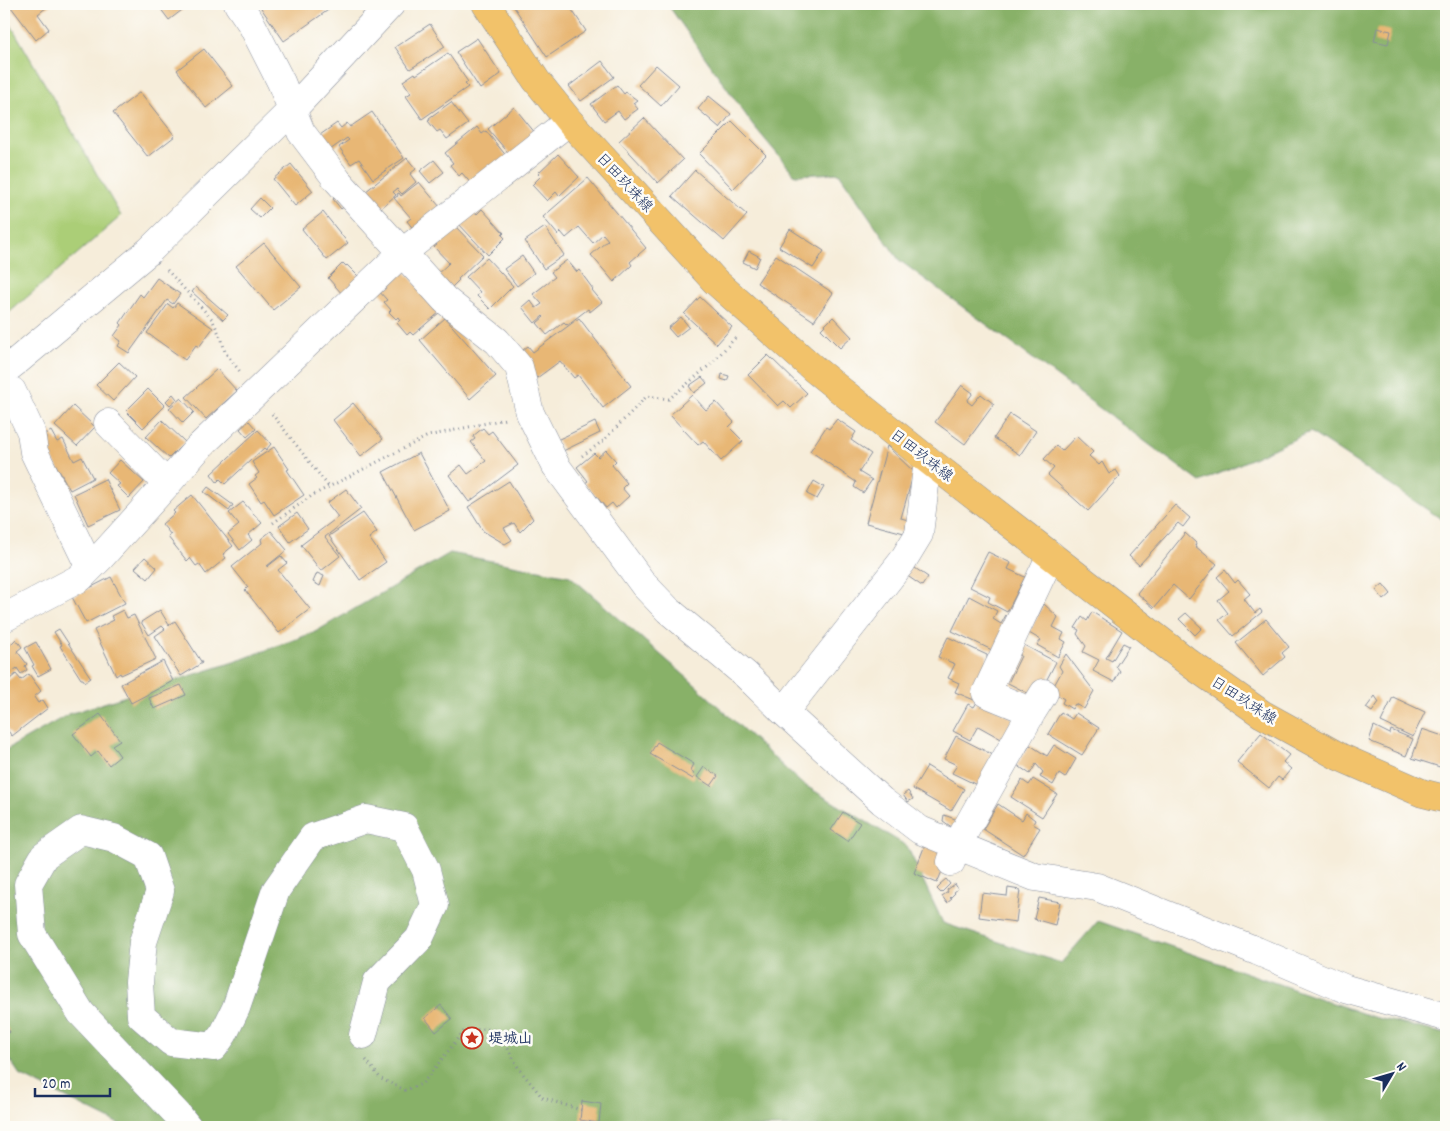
<svg xmlns="http://www.w3.org/2000/svg" width="1450" height="1131" font-family="Dekko,'Klee One',sans-serif">
<rect width="100%" height="100%" fill="#fdfcf7"/>
<filter id="ink" filterUnits="userSpaceOnUse"><feTurbulence type="fractalNoise" baseFrequency=".02" numOctaves="2"/><feDisplacementMap in="SourceGraphic" scale="10" xChannelSelector="R" yChannelSelector="G"/><feConvolveMatrix kernelMatrix="1 2 1 2 8 2 1 2 1" color-interpolation-filters="sRGB"/></filter>
<filter id="wash" filterUnits="userSpaceOnUse"><feTurbulence type="fractalNoise" baseFrequency=".0096" numOctaves="4" result="noise"/><feDisplacementMap in="SourceGraphic" scale="20" xChannelSelector="R" yChannelSelector="G"/><feGaussianBlur stdDeviation="1.12" result="paint"/><feColorMatrix in="noise" values="0 0 0 0 0 0 0 0 0 0 0 0 0 0 0 0 0 1.4 0 .05"/><feComposite in="paint" operator="in"/></filter>
<g filter="url(#wash)">
<rect width="100%" height="100%" fill="#f6edda"/>
<path fill="#abce77" stroke="#637e6a" d="M4 13 121 216 4 317Z"/>
<path fill="#88b168" stroke="#527063" d="M669 4H1446V522L1310 432 1200 482 899 260 839 173 795 175 753 125 668 5Z
M450 553 570 576 691 681 801 783 907 846 943 923 1061 963 1098 921 1373 1017 1446 1034V1127H125L20 1075 4 1051V751L69 714 237 661 315 632Z"/>
<g id="blocks">
<path fill="#e8b775" d="M15 4H51L38 14 49 29 36 40 11 7Z
M157 4H190L169 20Z
M267 4H333L334 6 284 41 261 8Z
M512 4H568L586 31 547 57Z
M430 24 445 47 410 69 395 47Z
M1377 28 1391 31 1388 44 1374 41Z
M477 38 501 74 480 89 456 52Z
M204 49 233 86 206 108 177 70Z
M448 53 468 82 465 84 468 87 422 119 406 96 411 93 403 81 415 73 416 75Z
M602 61 614 77 581 101 569 86Z
M656 65 679 85 661 106 638 85Z
M617 85 624 94 626 92 637 100 633 103 638 109 624 119 618 111 604 121 591 104Z
M140 92 175 136 148 157 113 113Z
M709 96 731 114 720 128 698 109Z
M451 102 468 124 447 139 440 130 437 132 428 121 430 120 429 118Z
M514 107 536 134 511 156 488 129Z
M372 112 404 158 373 179 359 159 351 164 339 147 349 140 347 138 327 152 317 137 337 123 341 128 347 123 350 127Z
M644 118 683 160 658 183 619 141Z
M732 121 766 155 733 189 699 154Z
M477 127 482 134 486 131 508 158 473 186 462 173 459 176 450 165 453 163 445 153Z
M558 154 579 177 559 196 556 192 547 201 532 185 541 176 538 173Z
M407 158 416 169 410 174 416 182 402 194 397 189 393 192 396 195 380 209 365 192Z
M434 160 444 172 430 183 420 171Z
M291 164 313 191 295 206 273 179Z
M695 170 747 215 724 241 672 196Z
M588 178 646 248 630 262 632 265 614 282 591 255 608 240 603 234 593 243 579 227 566 238 561 232 558 235 543 217Z
M419 182 440 207 415 231 407 221 411 218 394 198 398 196 397 194 399 193 401 196Z
M338 195 346 205 341 209 333 199Z
M260 198 270 208 260 218 250 209Z
M472 208 477 214 482 209 504 233 502 235 505 238 488 255 457 222Z
M323 212 348 243 327 260 302 229Z
M452 223 483 255 458 279 459 280 449 290 435 276 449 263 434 247 437 245 433 241Z
M545 227 564 255 544 269 525 241Z
M790 229 824 251 813 268 779 247Z
M264 243 301 287 273 310 236 266Z
M749 251 760 257 755 268 743 262Z
M776 255 833 293 814 321 757 283Z
M522 256 534 273 517 286 504 269Z
M487 258 513 286 490 309 477 296 480 292 466 277Z
M567 260 577 272 579 270 593 289 592 290 602 302 590 312 588 309 567 325 564 322 547 335 537 323 544 317 543 316 535 323 522 307 530 300 536 308 542 304 533 294 555 277 551 272Z
M343 263 346 266 347 265 360 278 343 295 328 278Z
M399 269 403 274 405 272 440 312 413 335 410 332 407 335 397 323 400 320 398 317 396 319 389 312 391 310 384 302 387 300 377 289Z
M157 278 180 294 173 304 167 300 129 353 118 346 121 341 114 336 122 325 120 323 140 294 143 297Z
M196 287 228 315 223 320 192 292Z
M700 297 732 327 717 344 684 314Z
M177 303 213 328 199 347 196 345 185 360 147 333 168 304 173 308Z
M681 317 689 327 676 337 668 328Z
M833 317 852 337 840 348 821 329Z
M445 318 496 376 470 399 420 340Z
M579 318 631 386 603 408 578 375 574 378 560 361 537 378 518 354 528 346 533 352Z
M768 355 807 393 791 408 784 401 778 406 748 375Z
M119 362 135 377 113 401 96 385Z
M217 369 237 391 206 419 186 397Z
M722 374 729 376 727 381 721 379Z
M702 377 707 383 694 393 689 386Z
M962 385 973 393 967 401 972 405 981 394 994 404 965 444 935 422Z
M148 389 165 406 143 428 126 411Z
M173 394 177 399 170 405 166 401Z
M692 395 706 410 716 402 734 422 729 427 743 441 721 461 703 441 698 445 670 415Z
M181 398 194 412 183 423 169 408Z
M353 403 383 439 361 456 333 420Z
M73 406 95 427 77 446 55 426Z
M1010 414 1036 431 1020 455 994 438Z
M837 419 856 432 851 440 871 454 859 472 872 480 863 493 854 487 856 482 810 451 826 427 829 429Z
M162 420 185 442 169 458 146 437Z
M249 421 256 429 247 437 240 429Z
M595 422 600 433 563 451 557 440Z
M483 428 488 434 492 431 518 465 469 502 449 475 461 465 468 474 486 461 471 442 475 439 473 436Z
M258 430 271 444 266 450 264 448 225 484 220 479 217 482 211 474Z
M51 431 57 442 63 439 74 461 82 457 93 478 70 490 42 440 48 436 46 434Z
M1076 436 1093 452 1089 456 1099 465 1102 462 1109 474 1116 470 1120 476 1088 511 1048 475 1054 468 1044 459 1056 446 1062 451Z
M887 446 914 472 901 518 908 520 904 533 866 523Z
M274 447 289 469 287 470 304 495 274 515 264 500 261 502 249 484 257 478 255 476 259 473 252 462Z
M606 450 616 461 612 465 627 483 622 488 629 496 616 508 612 503 606 508 585 483 588 481 577 467 594 453 598 457Z
M419 453 450 511 414 530 383 472Z
M120 460 144 482 129 498 117 486 120 484 108 473Z
M105 479 120 510 88 525 74 494Z
M509 481 533 519 520 532 514 523 504 528 512 540 505 544 483 531 468 507Z
M814 481 824 487 817 499 807 494Z
M208 487 233 505 229 511 204 492Z
M346 489 361 509 325 537 340 556 321 571 301 545 338 517 327 503Z
M192 495 233 546 223 554 226 558 206 574 199 564 196 566 190 558 187 561 168 537 171 535 162 524 175 513 173 511Z
M243 502 262 523 248 535 252 540 240 550 228 534 239 525 229 513Z
M1175 505 1190 518 1183 527 1178 523 1139 565 1129 556Z
M297 513 308 529 290 542 279 526Z
M363 513 377 532 369 538 386 562 360 580 329 536Z
M271 531 287 550 267 566V567L281 556 287 563 278 570 310 609 279 633 245 590 248 587 232 567 262 543 261 539Z
M1185 533 1196 543 1195 546 1217 564 1189 599 1173 585 1154 608 1137 593Z
M988 552 1011 563 1008 569 1025 577 1007 612 988 602 990 597 970 587Z
M145 557 157 568 148 579 135 568Z
M912 566 928 577 922 586 906 575Z
M1225 570 1235 583 1238 580 1250 594 1244 599 1255 613 1260 609 1262 612 1233 636 1219 620 1228 613 1218 600 1229 591 1217 577Z
M317 573 324 576 320 586 313 582Z
M111 577 125 603 86 623 72 597Z
M1383 584 1391 594 1384 600 1376 590Z
M969 596 997 611 993 619 1001 624 1006 615 1009 620 994 651 952 631Z
M1044 604 1058 617 1053 627 1064 633 1061 639 1066 642 1058 657 1037 645 1041 640 1029 633Z
M123 610 127 618 134 615 156 659 121 675 120 673 116 676 94 630 114 620 111 616Z
M160 610 169 625 175 621 202 663 181 676 155 636 165 629 162 626 149 635 141 622Z
M1092 612 1122 631 1106 658 1112 661 1123 643 1129 646 1116 666 1120 671 1114 682 1093 671 1099 660 1083 652 1086 646 1077 634 1079 630 1075 628 1082 617 1087 621Z
M1186 613 1202 628 1195 635 1179 619Z
M1266 619 1289 647 1282 653 1285 657 1263 676 1236 643Z
M59 629 91 678 85 682 83 679H81L60 646 62 645 54 632Z
M4 637 10 645 16 639 22 647 17 651 27 664 25 666 27 670 21 674 17 668 4 678Z
M948 637 987 655V659L990 664 974 700 955 692 959 683 948 678 955 664 938 657Z
M36 642 51 669 38 676 32 666 34 665 25 648Z
M1022 644 1056 662 1037 698 1008 683 1021 656 1018 651Z
M1066 654 1094 691 1084 709 1075 704 1072 709 1062 703 1064 699 1051 691 1062 671 1059 666Z
M163 661 173 681 131 703 121 684Z
M16 674 21 680 29 674 41 691 34 697 38 703 43 700 48 708 12 736 4 726V719L6 717 4 714V684Z
M181 685 186 695 154 709 149 698Z
M1375 696 1379 702 1372 712 1366 708Z
M1393 697 1425 712 1413 737 1381 722Z
M979 699 1014 719 1003 740 978 726 970 740 953 731 968 704 974 707Z
M1061 712 1072 719 1076 713 1099 728 1082 755 1048 734Z
M100 714 120 740 112 745 120 756 109 765 98 751 91 757 73 734Z
M1374 726 1390 734 1391 730 1413 739 1406 756 1369 741Z
M1422 729 1446 737V769L1412 758Z
M1261 733 1289 755 1283 762 1291 769 1282 780 1278 777 1269 788 1237 762Z
M956 736 995 756 979 786 952 773 957 765 944 759Z
M657 742 694 764 691 770 695 776 693 779 650 754Z
M1030 745 1047 756 1054 745 1076 759 1065 778 1059 774 1053 785 1040 777 1043 772 1036 764 1030 774 1017 765Z
M927 766 964 789 951 811 913 789Z
M704 767 718 776 711 786 697 777Z
M1033 779 1057 794 1042 817 1011 797 1022 780 1029 785Z
M908 791 913 799 908 802 903 795Z
M998 804 1022 820 1026 813 1035 820 1033 824 1040 828 1023 855 983 829Z
M843 812 860 823 848 841 831 830Z
M944 815 958 820 953 828 943 821Z
M925 845 949 855 937 883 914 873Z
M946 879 950 884 941 893 937 889 941 885 940 884Z
M955 884 958 889 954 892 955 893 950 898 952 899 947 903 942 896 948 892 947 890Z
M1008 888 1020 890 1016 922 979 917 982 893 1007 896Z
M1039 898 1060 902 1055 925 1034 919Z
M441 1005 452 1019 436 1032 425 1018Z
M4 1023 10 1032 4 1036Z
M582 1101 601 1104 599 1123 580 1120Z"/>
</g>
</g>
<g filter="url(#ink)">
<use href="#blocks" fill-opacity="0" stroke="#888e9c" stroke-width="1"/>
<g fill="none" stroke-linecap="round" stroke-linejoin="round">
<g stroke="#888e9c" stroke-width="29">
<path id="minor" d="M238 4 251 23 281 82 301 132 338 181 445 300 497 341 519 367 530 413 556 466 644 585 668 610 746 675 784 712 882 801 920 830 1035 877 1097 887 1257 951 1346 989 1446 1017
M12 391 31 432 34 452 90 568
M108 423 167 484
M4 618 80 578 100 558 167 484 199 447 402 253 569 121
M784 712 902 562 919 534 928 460
M1032 712 986 693 1051 555
M951 862 957 845 1032 712 1044 693
M188 1127 179 1116 81 1013 32 934 28 884 44 856 81 830 114 838 148 856 160 891 143 942 139 982 141 1016 171 1042 214 1047 224 1033 236 1008 276 890 313 837 366 819 404 827 426 870 435 905 419 939 377 982 363 1035"/>
</g>
<g stroke="#888e9c" stroke-width="29">
<path id="tertiary" d="M4 371 17 361 149 251 292 110 391 4"/>
</g>
<g stroke="#888e9c" stroke-width="29">
<path id="primary" d="M486 4 536 80 569 121 715 281 814 369 928 460 1192 665 1262 714 1340 757 1422 793 1446 799"/>
</g>
<path stroke="#888e9c" stroke-width="3" stroke-dasharray="1 4" stroke-linecap="butt" d="M167 270 212 319 222 340 225 352 241 373
M272 414 329 487
M582 456 603 441 647 396 669 399 711 364 737 336
M273 523 313 495 428 436 505 419
M366 1060 381 1079 405 1090 422 1084 465 1030 492 1029 505 1043 519 1069 543 1098 581 1110"/>
<use href="#minor" stroke="#fff" stroke-width="28"/>
<use href="#tertiary" stroke="#fff" stroke-width="28"/>
<use href="#primary" stroke="#f2c26a" stroke-width="28"/>
</g>
</g>
<defs>
<g id="sight-ring" transform="scale(1.125)"><circle r="9.5" fill="#fdfcf7" stroke="#c8321e" stroke-width="1.5"/><path d="M0-6L1.8-2.2L6-1.7L2.9 1.2L3.7 5.4L0 3.3L-3.7 5.4L-2.9 1.2L-6-1.7L-1.8-2.2Z" fill="#c8321e"/></g>
</defs>
<g fill-rule="evenodd">
<use href="#sight-ring" x="472" y="1038"/>
</g>
<g text-anchor="middle" stroke-width="5" stroke-linejoin="round" paint-order="stroke">
<g font-size="15" fill="#1b2f5e" stroke="#fdfcf7">
<text transform="translate(625 182) rotate(47)" y="5">日田玖珠線</text>
<text transform="translate(922 455) rotate(38)" y="5">日田玖珠線</text>
<text transform="translate(1244 700) rotate(33)" y="5">日田玖珠線</text>
</g>
<g font-size="15" font-weight="bold" fill="#1b2f5e" stroke="#fdfcf7" text-anchor="start">
<text x="488" y="1043">堤城山</text>
</g>
</g>
<rect width="1450" height="1131" fill="none" stroke="#fdfcf7" stroke-width="20"/>
<g transform="translate(1392 1074) rotate(52)" stroke="#fdfcf7" stroke-width="4" paint-order="stroke">
<path d="M0-4L9 19L0 12L-9 19Z" fill="#1b2f5e"/>
<text y="-8" font-size="14" font-weight="bold" text-anchor="middle" fill="#1b2f5e">N</text>
</g>
<path d="M35 1088v8h75v-8" fill="none" stroke="#1b2f5e" stroke-width="2.5"/>
<text x="42" y="1088" font-size="15" fill="#1b2f5e" stroke="#fdfcf7" stroke-width="4" paint-order="stroke">20 m</text>
</svg>
